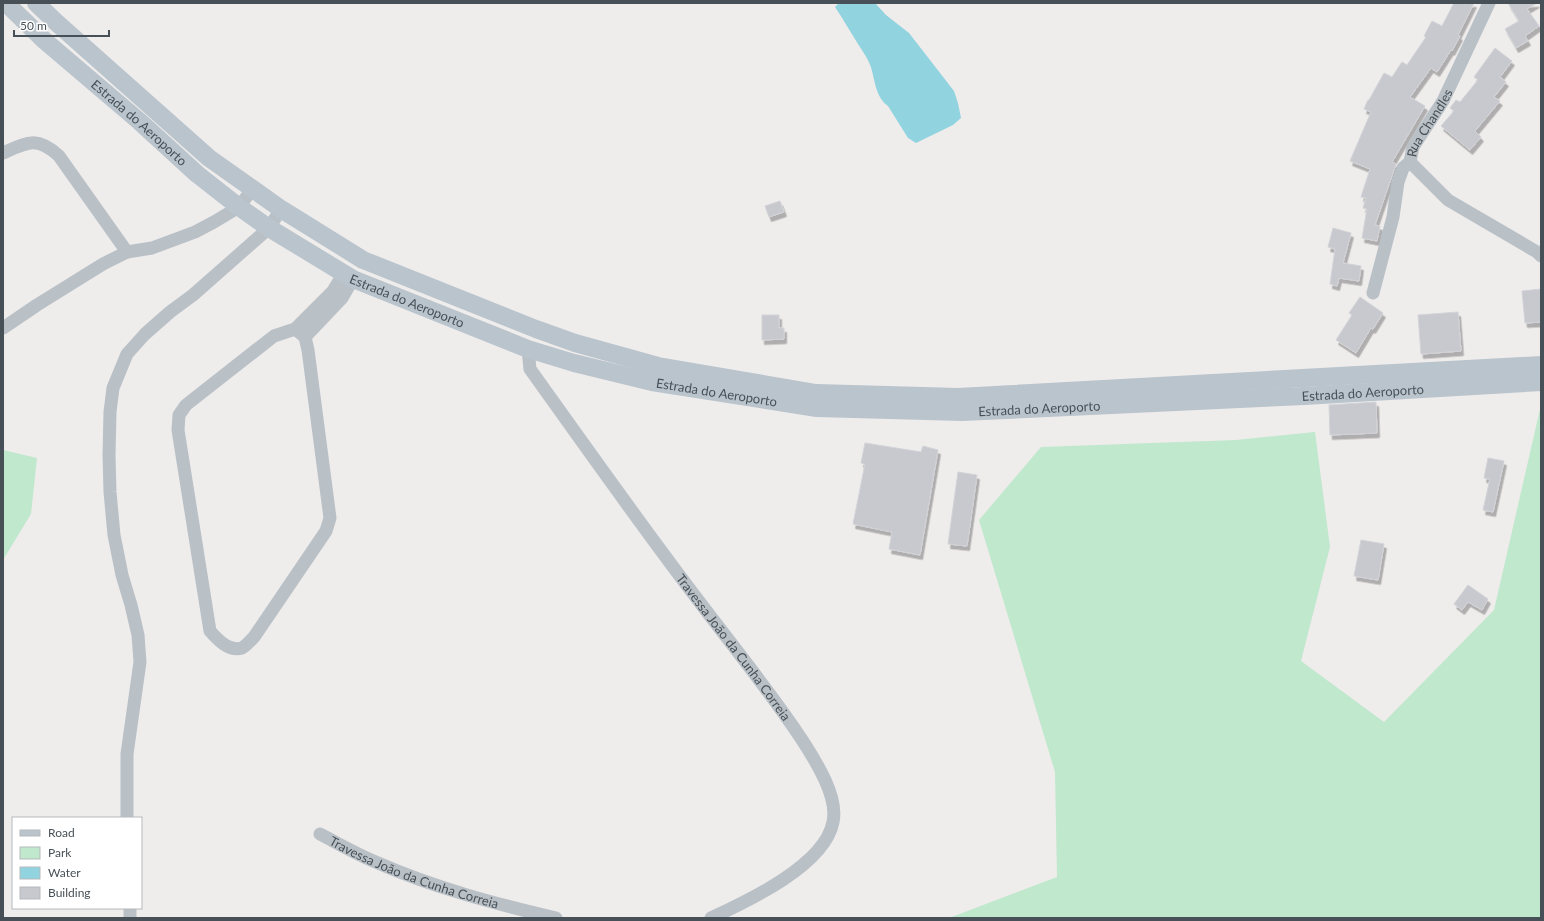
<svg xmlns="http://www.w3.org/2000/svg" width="1544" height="921" font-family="Lato,sans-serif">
<defs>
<filter id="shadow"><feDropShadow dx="2.5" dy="4.5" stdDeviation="0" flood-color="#0004"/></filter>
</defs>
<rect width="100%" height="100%" fill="#efecec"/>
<path fill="#bfe8cd" d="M1540 409 1541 918H949L1057 877 1055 772 979 520 1041 447 1236 440 1315 432 1330 547 1301 661 1384 722 1494 610Z
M3 450 37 458 31 514 3 560Z"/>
<path fill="#91d4e0" d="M839 3H875L886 15 909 33 954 91 958 103 961 118 953 125 916 143 908 138 888 106C877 99 875 83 872 71 870 61 863 52 858 44 850 31 843 19 835 7Z"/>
<path fill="#c7c9cf" stroke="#d1d3d7" filter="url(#shadow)" d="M1454 3H1474L1458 35 1460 36 1452 51 1451 50 1437 72 1431 68 1410 97 1425 106 1392 162 1396 164 1375 225 1380 226 1377 241 1362 238 1367 209 1363 208 1366 198 1361 197 1370 169 1350 161 1371 112 1364 109 1368 100H1369L1384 73 1392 77 1402 62 1407 65 1426 37 1424 36 1432 21 1442 26Z
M1508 3H1537L1527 9 1539 26 1525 36 1528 41 1516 48 1505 29 1519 21Z
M1495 48 1512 61 1500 77 1506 82 1494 97 1500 101 1475 131 1481 137 1470 150 1441 126 1454 111 1450 108 1456 100 1460 102 1478 80 1474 77Z
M780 201 784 212 769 217 765 206Z
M1333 228 1351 233 1343 263 1361 266 1359 281 1339 278 1337 286 1330 284 1335 249 1328 247Z
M1541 289V322L1525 323 1522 291Z
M1360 297 1383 313 1373 329 1371 328 1356 353 1336 340 1352 315 1349 313Z
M1458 312 1461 351 1421 354 1418 315Z
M762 315H779V328H784V339L762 340Z
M1376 402 1377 433 1330 435 1329 405Z
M865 443 921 452 923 446 938 450 920 555 889 549 892 532 853 524 865 464 861 463Z
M1488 458 1504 461 1493 512 1483 510 1490 479 1484 478Z
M958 472 977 475 967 546 948 544Z
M1361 540 1384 544 1378 580 1354 576Z
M1468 585 1488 599 1482 610 1468 602 1462 610 1454 604Z"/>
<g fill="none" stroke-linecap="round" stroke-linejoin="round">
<g stroke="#b9c1c7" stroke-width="13">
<path d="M3 153C28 142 37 136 59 156L127 252"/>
<path id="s1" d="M1410 162 1413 147 1443 101 1489 3"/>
<path d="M1410 162 1448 200 1537 252 1541 256"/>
<path d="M1373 293 1393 217 1398 182 1403 168 1410 162"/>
<path d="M3 328 37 305 103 264 127 252 152 248 195 232 214 222 239 207 253 188"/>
<path d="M295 329 305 337 308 350 330 518 326 531 254 637C251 640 246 646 242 648 229 652 218 640 210 631L178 430 179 415 186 405 274 336 295 329 333 291 344 273"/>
<path d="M305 337 342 298 353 279"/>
<path id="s2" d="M528 349 530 369C585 446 640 524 698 600 726 637 755 673 782 711 798 733 814 756 825 780 831 793 836 808 833 822 825 865 748 901 711 918"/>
<path d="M127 818V754L140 662 138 635 131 605 122 575 114 535 110 492 109 455 110 412 113 388 127 354 145 334 170 312 193 295 269 228 281 209"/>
<path id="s3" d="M320 834C339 844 358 855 378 863 435 888 496 904 556 918"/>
<path d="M130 908V918"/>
</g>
<g stroke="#bac4cc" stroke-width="18">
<path id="s4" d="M6 3 45 41 139 121 197 174 239 207 269 228 353 279 528 349 574 363 652 382 817 408 962 412 1304 396 1541 382"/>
<path d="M36 3 57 23 209 158 281 209 363 260 536 329 575 343 658 366 816 393 958 397 1541 365"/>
</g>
</g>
<g text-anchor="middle" stroke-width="4" stroke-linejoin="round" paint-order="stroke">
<g font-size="13" fill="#475057" stroke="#fff">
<text dy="5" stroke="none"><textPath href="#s4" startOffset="179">Estrada do Aeroporto</textPath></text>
<text dy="5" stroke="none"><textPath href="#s1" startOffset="44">Rua Chandles</textPath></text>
<text dy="5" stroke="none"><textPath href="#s4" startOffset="503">Estrada do Aeroporto</textPath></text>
<text dy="5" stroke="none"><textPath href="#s4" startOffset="827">Estrada do Aeroporto</textPath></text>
<text dy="5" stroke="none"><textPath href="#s4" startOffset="1475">Estrada do Aeroporto</textPath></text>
<text dy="5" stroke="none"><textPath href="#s4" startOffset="1151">Estrada do Aeroporto</textPath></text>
<text dy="5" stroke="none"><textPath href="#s2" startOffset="365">Travessa João da Cunha Correia</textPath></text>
<text dy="5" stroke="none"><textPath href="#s3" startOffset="102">Travessa João da Cunha Correia</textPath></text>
</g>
</g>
<rect width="1544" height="921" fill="none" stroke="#475057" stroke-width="8"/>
<rect x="12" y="817" width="130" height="92" fill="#ffffff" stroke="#b5b9bc"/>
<rect x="20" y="830" width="20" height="6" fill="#bac4cc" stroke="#b5b9bc"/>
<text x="48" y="837" font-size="12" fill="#475057">Road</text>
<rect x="20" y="847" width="20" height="12" fill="#bfe8cd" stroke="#b5b9bc"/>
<text x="48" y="857" font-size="12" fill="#475057">Park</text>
<rect x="20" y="867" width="20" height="12" fill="#91d4e0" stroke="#b5b9bc"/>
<text x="48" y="877" font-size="12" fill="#475057">Water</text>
<rect x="20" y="887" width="20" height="12" fill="#c7c9cf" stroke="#b5b9bc"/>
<text x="48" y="897" font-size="12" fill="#475057">Building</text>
<path d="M14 30v6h95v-6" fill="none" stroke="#475057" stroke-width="2"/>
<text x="20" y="30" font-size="12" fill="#475057" stroke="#ffffff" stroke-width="3" paint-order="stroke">50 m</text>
</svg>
